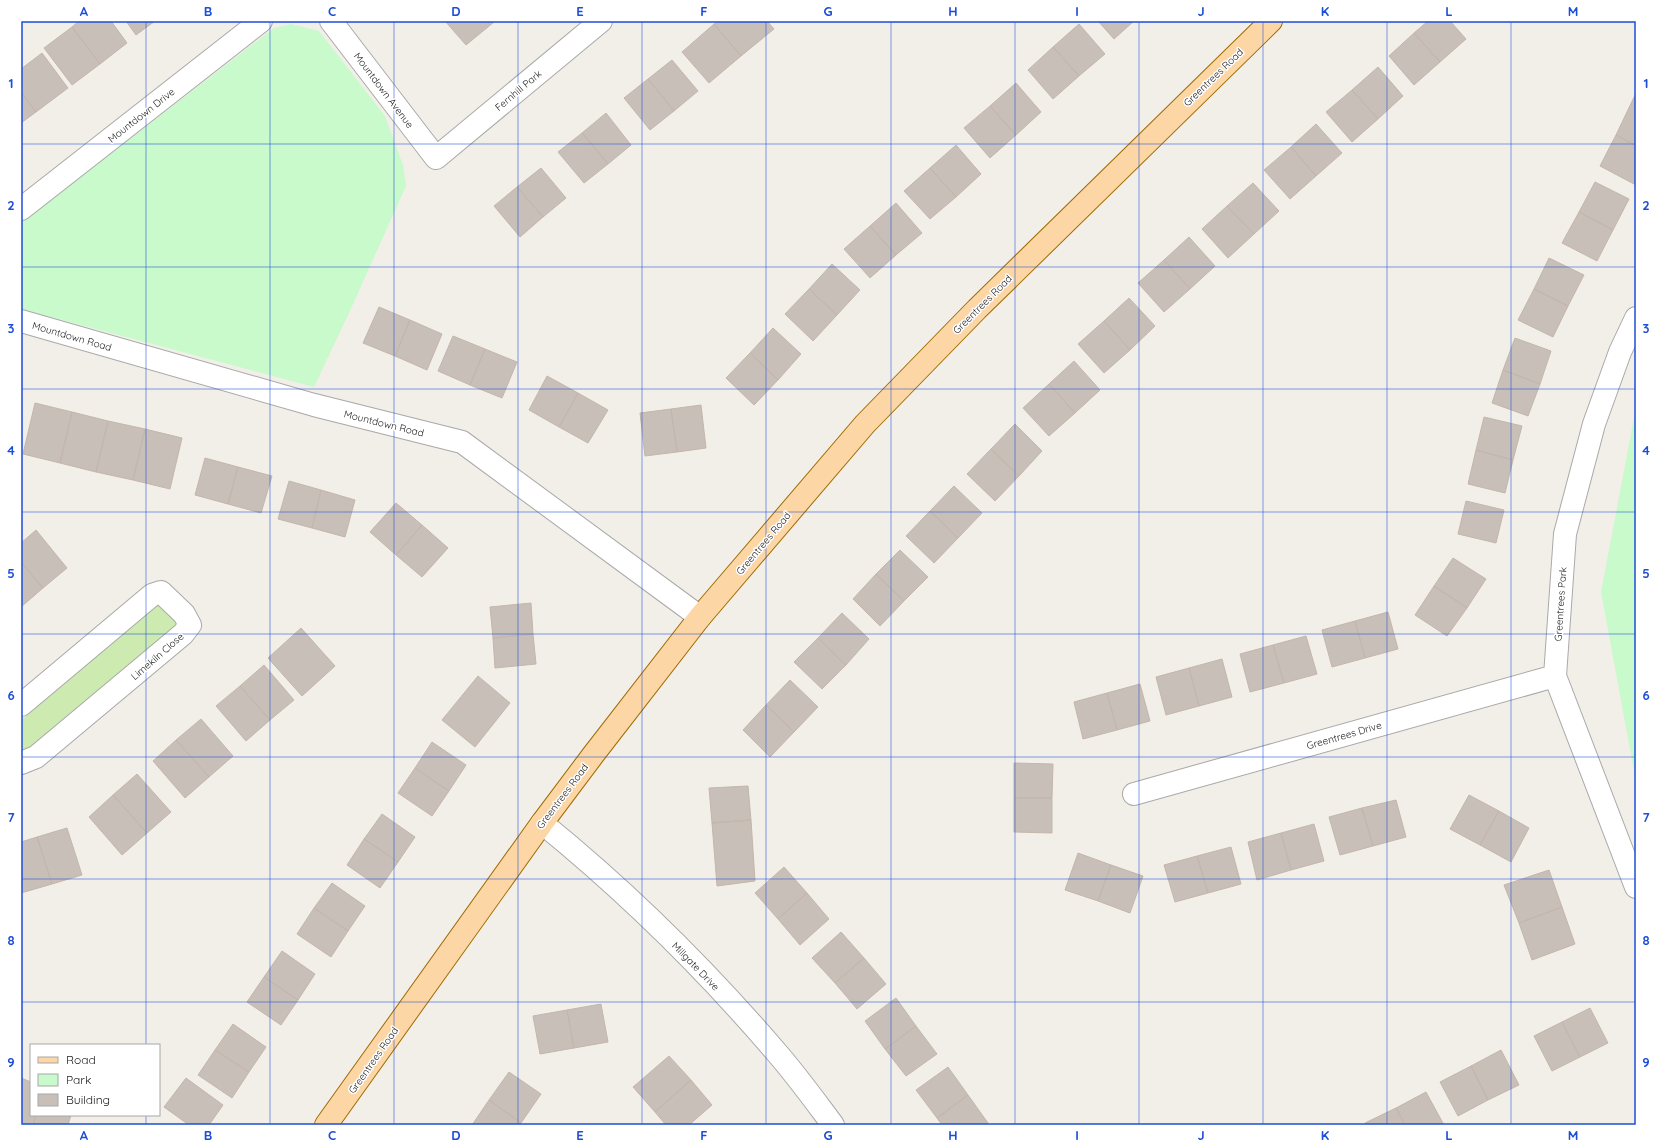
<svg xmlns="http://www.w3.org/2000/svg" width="1657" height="1146" font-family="Quicksand,sans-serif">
<rect width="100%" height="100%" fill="#f2efe9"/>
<path fill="#cdebb0" d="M163 602 179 624 27 750 21 752V720L150 610Z"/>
<path fill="#c8facc" d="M291 24 319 31 385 116 403 165 406 186 349 313 314 387 21 309V223L274 28Z
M1636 407V782L1601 592Z"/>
<path fill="#c7bfb8" stroke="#c4b6ab" d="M79 21H111L127 43 100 64 72 27Z
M126 21H155L136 35Z
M445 21H494V22L466 45Z
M718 21H767L774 29 741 56 714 24Z
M1098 21H1134L1114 39Z
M1428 21H1450L1466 39 1440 62 1414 33Z
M714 24 741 56 709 83 682 52Z
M1079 24 1105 54 1079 76 1053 47Z
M72 27 100 64 72 85 44 48Z
M1414 33 1440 62 1414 85 1389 56Z
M1053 47 1079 76 1053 99 1028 70Z
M42 53 68 88 36 112 21 92V69Z
M672 60 698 91 674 111 648 79Z
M1378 67 1403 96 1378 119 1352 90Z
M648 79 674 111 650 130 624 98Z
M1016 83 1041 112 1016 135 990 106Z
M1352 90 1378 119 1352 142 1326 112Z
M21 92 36 112 21 123Z
M1636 93V146L1616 135Z
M990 106 1016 135 990 158 964 128Z
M606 113 631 145 608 164 582 133Z
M1316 124 1342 153 1316 176 1291 147Z
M582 133 608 164 584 183 558 152Z
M1616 135 1636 146V180L1634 184 1600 166Z
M956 145 981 174 956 197 930 168Z
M1291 147 1316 176 1290 199 1264 170Z
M541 168 566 198 543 217 517 187Z
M930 168 956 197 930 219 904 191Z
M1595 182 1629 199 1613 230 1579 212Z
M1253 183 1279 211 1254 234 1227 206Z
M517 187 543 217 520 237 494 206Z
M896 203 922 233 896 255 870 226Z
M1227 206 1254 234 1228 258 1202 229Z
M1579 212 1613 230 1597 261 1562 243Z
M870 226 896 255 870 278 844 249Z
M1189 237 1215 266 1190 289 1164 260Z
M1549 258 1584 275 1568 306 1534 289Z
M1164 260 1190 289 1164 312 1138 283Z
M832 264 860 290 837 315 809 289Z
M809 289 837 315 813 341 785 314Z
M1534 289 1568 306 1553 337 1518 320Z
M1129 298 1155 326 1130 350 1104 321Z
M379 307 410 320 395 356 363 343Z
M410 320 442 334 427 370 395 356Z
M1104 321 1130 350 1104 373 1078 344Z
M773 328 801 354 778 380 750 353Z
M453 336 485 349 470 385 438 371Z
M1515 338 1551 351 1540 384 1503 370Z
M485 349 517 362 502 398 470 385Z
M750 353 778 380 754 405 726 378Z
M1074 361 1100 390 1075 413 1049 384Z
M1503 370 1540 384 1528 416 1492 403Z
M547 376 578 393 559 427 529 410Z
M1049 384 1075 413 1049 436 1023 408Z
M578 393 608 410 588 443 559 427Z
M35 403 72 412 60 463 23 454Z
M701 405 706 448 677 452 671 409Z
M671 409 677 452 645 456 640 413Z
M72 412 108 421 96 472 60 463Z
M1484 417 1522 426 1513 460 1476 450Z
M108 421 145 429 133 480 96 472Z
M1015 424 1042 451 1019 476 991 449Z
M145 429 182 438 170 489 133 480Z
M991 449 1019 476 995 501 967 474Z
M1476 450 1513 460 1505 493 1468 484Z
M205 458 238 467 228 504 195 495Z
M238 467 272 476 261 513 228 504Z
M289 481 321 490 312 528 278 519Z
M954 486 982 513 958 538 930 511Z
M321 490 355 500 345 537 312 528Z
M1466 501 1504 510 1496 543 1458 534Z
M396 503 422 525 396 555 370 532Z
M930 511 958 538 934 563 906 536Z
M422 525 448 548 422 577 396 555Z
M36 530 67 568 43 588 21 562V543Z
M900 550 928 577 904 601 876 574Z
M1453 558 1486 579 1467 608 1434 586Z
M21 562 43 588 21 607Z
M876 574 904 601 880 626 853 599Z
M1434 586 1467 608 1447 636 1415 615Z
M531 603 533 634 493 638 490 607Z
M1388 612 1398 649 1365 658 1355 621Z
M842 613 869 639 846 665 818 638Z
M1355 621 1365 658 1332 667 1322 630Z
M301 628 335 666 302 696 268 658Z
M533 634 536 664 495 668 493 638Z
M1306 636 1317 674 1284 683 1273 645Z
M818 638 846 665 822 689 794 662Z
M1273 645 1284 683 1250 692 1240 654Z
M1222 659 1232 697 1199 706 1189 668Z
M264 665 294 700 270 720 240 686Z
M1189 668 1199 706 1166 715 1156 677Z
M478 676 510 703 475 747 442 720Z
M790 680 818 707 794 732 766 705Z
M1140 684 1150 721 1117 730 1107 693Z
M240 686 270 720 246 741 216 706Z
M1107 693 1117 730 1083 739 1074 702Z
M766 705 794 732 770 757 743 730Z
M201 719 233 756 209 777 176 740Z
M176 740 209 777 185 798 153 761Z
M432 742 466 765 449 791 415 768Z
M1014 763 1053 764 1052 798H1014Z
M415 768 449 791 432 816 398 793Z
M137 774 171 812 147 833 113 795Z
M748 786 751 820 712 823 709 788Z
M113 795 147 833 122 855 89 817Z
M1469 795 1499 811 1480 845 1450 829Z
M1014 798H1052V833L1014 832Z
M1396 800 1406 837 1373 846 1362 808Z
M1362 808 1373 846 1340 855 1329 817Z
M1499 811 1529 828 1511 862 1480 845Z
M382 814 415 837 398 862 364 839Z
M751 820 755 881 717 886 712 823Z
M1314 824 1324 861 1291 870 1281 833Z
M67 828 82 875 52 884 37 837Z
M1281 833 1291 870 1257 880 1248 842Z
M37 837 52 884 21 893V842Z
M364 839 398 862 380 888 347 865Z
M1231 847 1241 884 1208 893 1197 856Z
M1078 853 1111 865 1098 901 1065 890Z
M1197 856 1208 893 1175 902 1164 865Z
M1111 865 1143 876 1130 913 1098 901Z
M784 867 807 893 778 919 755 893Z
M1549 870 1562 907 1519 923 1504 885Z
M332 883 365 906 348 931 314 908Z
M807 893 829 919 800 945 778 919Z
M1562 907 1575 944 1532 960 1519 923Z
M314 908 348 931 331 957 297 934Z
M841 932 864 958 835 983 812 958Z
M282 951 315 974 298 1000 264 977Z
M864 958 886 984 857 1009 835 983Z
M264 977 298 1000 281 1025 247 1002Z
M896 998 916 1026 885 1049 865 1021Z
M601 1004 608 1042 574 1048 567 1010Z
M1590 1008 1608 1043 1580 1057 1562 1022Z
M567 1010 574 1048 540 1054 533 1016Z
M1562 1022 1580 1057 1552 1071 1534 1036Z
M233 1024 266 1047 249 1072 215 1050Z
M916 1026 937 1054 906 1076 885 1049Z
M215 1050 249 1072 232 1098 198 1075Z
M1501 1050 1519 1085 1488 1100 1471 1066Z
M669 1056 691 1080 655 1112 633 1087Z
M1471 1066 1488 1100 1458 1116 1440 1082Z
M948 1067 968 1095 937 1118 916 1090Z
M509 1072 541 1094 521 1123 489 1100Z
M21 1078 31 1082V1115H36L33 1125H21Z
M186 1078 223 1105 209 1125H189L164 1107Z
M691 1080 712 1105 689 1125H666L655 1112Z
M1426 1092 1444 1125H1405L1396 1108Z
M968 1095 988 1123 985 1125H942L937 1118Z
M489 1100 521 1123 519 1125H472Z
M1396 1108 1405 1125H1366L1365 1123Z
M36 1115H71L68 1125H33Z"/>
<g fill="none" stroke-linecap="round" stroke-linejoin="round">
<g stroke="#a9a9a9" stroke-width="24">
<path id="minor" d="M331 21 436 158 601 21
M21 209 261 21
M1636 318 1620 352 1594 424 1565 534 1555 676 1636 887
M21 321 314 405 462 442 700 617
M21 705 152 595 161 592 184 614 190 625 183 634 36 757 21 763
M1134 794 1555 676
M542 823C627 892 706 970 777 1053 797 1076 815 1101 833 1125"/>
</g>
<g stroke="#a06b00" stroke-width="24">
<path id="major" d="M326 1125 542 823 593 755 700 617 865 424 977 309 1271 21"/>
</g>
<use href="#minor" stroke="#fff" stroke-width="22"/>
<use href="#major" stroke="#fcd6a4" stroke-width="22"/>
</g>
<path fill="none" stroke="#1d4ed8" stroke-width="1" stroke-opacity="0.55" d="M146 21V1045M270 21V1125M394 21V1125M518 21V1125M642 21V1125M766 21V1125M891 21V1125M1015 21V1125M1139 21V1125M1263 21V1125M1387 21V1125M1511 21V1125M21 144H1636M21 267H1636M21 389H1636M21 512H1636M21 634H1636M21 757H1636M21 879H1636M21 1002H1636M146 1115V1125"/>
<g text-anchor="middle" stroke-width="3" stroke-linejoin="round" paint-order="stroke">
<g font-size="10" fill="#222" stroke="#fff">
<text transform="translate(1213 77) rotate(-44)" y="4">Greentrees Road</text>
<text transform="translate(384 90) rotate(53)" y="4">Mountdown Avenue</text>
<text transform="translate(518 90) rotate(-40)" y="4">Fernhill Park</text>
<text transform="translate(141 115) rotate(-38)" y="4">Mountdown Drive</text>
<text transform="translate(982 304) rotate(-45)" y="4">Greentrees Road</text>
<text transform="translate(72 336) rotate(16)" y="4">Mountdown Road</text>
<text transform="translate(384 423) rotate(14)" y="4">Mountdown Road</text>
<text transform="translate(763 543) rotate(-50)" y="4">Greentrees Road</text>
<text transform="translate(1560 604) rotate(-86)" y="4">Greentrees Park</text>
<text transform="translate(157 656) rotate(-41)" y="4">Limekiln Close</text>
<text transform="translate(1344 735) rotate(-16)" y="4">Greentrees Drive</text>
<text transform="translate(562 796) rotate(-53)" y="4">Greentrees Road</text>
<text transform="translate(696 966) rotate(46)" y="4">Millgate Drive</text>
<text transform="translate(373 1060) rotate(-55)" y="4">Greentrees Road</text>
</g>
</g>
<rect width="1657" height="1146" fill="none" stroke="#ffffff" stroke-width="44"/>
<rect x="30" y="1044" width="130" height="72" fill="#ffffff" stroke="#a7a7a7"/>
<rect x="38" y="1057" width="20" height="6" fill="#fcd6a4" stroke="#a7a7a7"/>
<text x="66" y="1064" font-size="12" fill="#222222">Road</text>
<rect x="38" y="1074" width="20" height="12" fill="#c8facc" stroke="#a7a7a7"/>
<text x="66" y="1084" font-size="12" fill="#222222">Park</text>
<rect x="38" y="1094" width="20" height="12" fill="#c7bfb8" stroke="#a7a7a7"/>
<text x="66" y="1104" font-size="12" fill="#222222">Building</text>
<rect x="22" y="22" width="1613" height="1102" fill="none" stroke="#1d4ed8" stroke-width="1.5"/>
<g font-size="13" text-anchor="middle" font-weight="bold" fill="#1d4ed8">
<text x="84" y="16">A</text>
<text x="208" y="16">B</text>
<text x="332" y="16">C</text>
<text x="456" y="16">D</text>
<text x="580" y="16">E</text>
<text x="704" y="16">F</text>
<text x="828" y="16">G</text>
<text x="953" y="16">H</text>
<text x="1077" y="16">I</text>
<text x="1201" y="16">J</text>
<text x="1325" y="16">K</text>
<text x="1449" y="16">L</text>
<text x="1573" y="16">M</text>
<text x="11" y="88">1</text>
<text x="1646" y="88">1</text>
<text x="11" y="210">2</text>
<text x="1646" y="210">2</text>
<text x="11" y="333">3</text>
<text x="1646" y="333">3</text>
<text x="11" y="455">4</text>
<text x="1646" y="455">4</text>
<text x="11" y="578">5</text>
<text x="1646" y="578">5</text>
<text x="11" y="700">6</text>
<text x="1646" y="700">6</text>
<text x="11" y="822">7</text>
<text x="1646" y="822">7</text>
<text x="11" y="945">8</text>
<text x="1646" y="945">8</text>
<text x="11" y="1067">9</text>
<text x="1646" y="1067">9</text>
<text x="84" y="1140">A</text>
<text x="208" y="1140">B</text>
<text x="332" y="1140">C</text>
<text x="456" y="1140">D</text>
<text x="580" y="1140">E</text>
<text x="704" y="1140">F</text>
<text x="828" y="1140">G</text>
<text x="953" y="1140">H</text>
<text x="1077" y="1140">I</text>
<text x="1201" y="1140">J</text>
<text x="1325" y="1140">K</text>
<text x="1449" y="1140">L</text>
<text x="1573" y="1140">M</text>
</g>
</svg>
